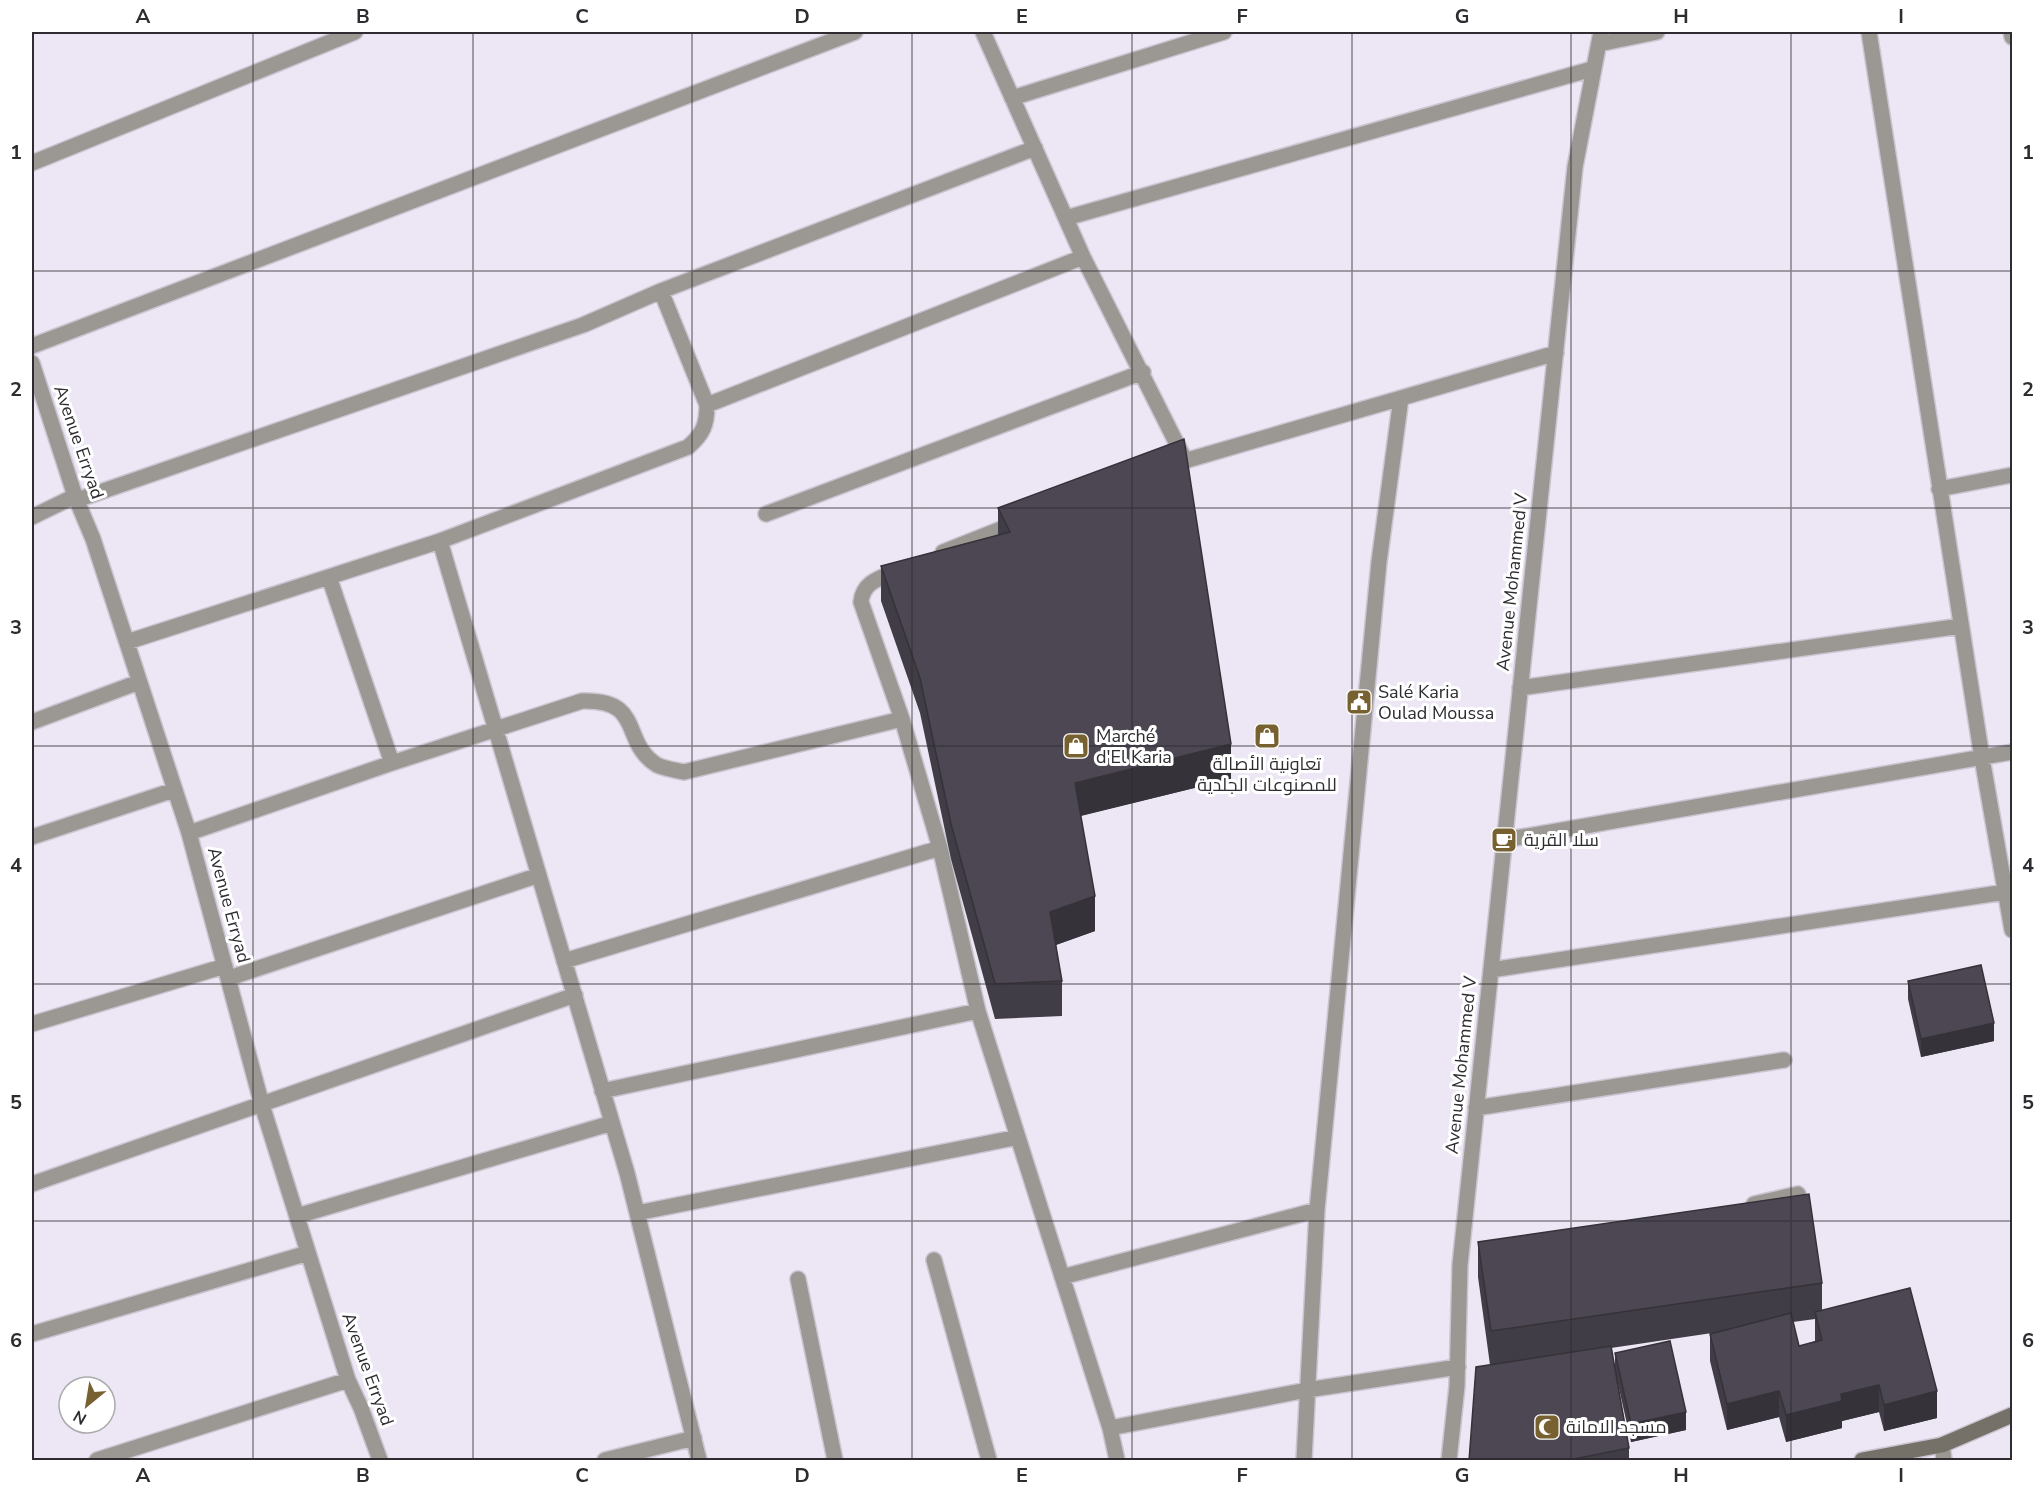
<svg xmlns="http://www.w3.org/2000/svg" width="2044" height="1492" font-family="'Nunito Sans',Cairo,sans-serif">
<rect width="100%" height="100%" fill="#ede7f5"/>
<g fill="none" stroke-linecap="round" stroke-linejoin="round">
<g stroke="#cbc5d2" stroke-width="18">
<path id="street" d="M983 32 1083 257 1185 460
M1869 32 1982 758 2012 930
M2011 32 2012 37
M1599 44 1657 32
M1012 98 1224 32
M32 163 355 32
M1066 218 1592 69
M32 346 855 32
M32 363 75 496 93 539 189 833 262 1105 348 1380 361 1408 380 1460
M707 405 1083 257
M1167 466 1556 353
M1939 489 2012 475
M77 500 583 325 661 291 1035 148
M766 514 1143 372
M32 517 75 496
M440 541 627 1173 699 1460
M943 552 1016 523
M899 570C881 578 863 581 861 602L902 719 940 848 978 1011 1110 1428 1117 1460
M329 577 392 763
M127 642 440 541 688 447C703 434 707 425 707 405L661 291
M1520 688 1961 626
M32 722 139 682
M189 833 392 763 582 701C645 699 620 742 657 765 665 769 676 770 684 772L902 719
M32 837 174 790
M1504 840 2012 752
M564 961 940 848
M1491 970 2012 891
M229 978 539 875
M32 1024 225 966
M602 1091 978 1011
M1476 1108 1784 1060
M32 1184 575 995
M1754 1204 1798 1194
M637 1213 1018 1137
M297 1216 612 1123
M934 1260 989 1460
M1062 1277 1317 1210
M798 1279 835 1460
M32 1334 308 1253
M1110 1428 1307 1390 1458 1367
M1942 1445 1944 1460
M97 1460 348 1380
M605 1460 694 1438
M1304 1460 1317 1210 1379 562 1401 398
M1449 1460 1457 1386 1460 1265 1575 167 1601 32"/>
</g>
<g stroke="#cbc5d2" stroke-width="18">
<path id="secondary" d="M1862 1460 1942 1445 2012 1415"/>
</g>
<use href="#street" stroke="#9b9893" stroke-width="15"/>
<use href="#secondary" stroke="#757169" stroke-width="15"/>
</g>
<path fill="#413d47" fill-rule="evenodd" d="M998 508 1231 779 1081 816 1095 931 1056 945 1062 981V1016L995 1019 951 859 920 713 881 601V566L998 535Z
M1908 981 1994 1041 1921 1057 1908 999Z
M1478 1242 1822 1283V1310L1937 1418 1884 1431 1879 1412 1842 1421V1428L1786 1442 1779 1417 1727 1430 1710 1361V1334L1712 1333 1611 1348 1615 1370V1353L1686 1430 1631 1442 1616 1375 1629 1448V1461H1469L1490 1365 1478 1277ZM1815 1319V1341L1799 1346 1793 1322Z"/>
<path fill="#353239" d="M1231 744V779L1075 817V783Z
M1095 896V931L1050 947V912Z
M1994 1023V1041L1921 1057V1039Z
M1879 1385V1412L1842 1421V1428L1786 1442V1415L1841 1394Z
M1779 1391V1417L1727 1430V1404Z
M1937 1391V1418L1884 1431V1405Z
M1686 1412V1430L1631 1442V1424Z"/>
<path fill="#4c4752" stroke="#353239" stroke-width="1.5" d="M1184 439 1231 744 1075 783 1095 896 1050 912 1062 981 995 984 951 824 920 678 881 566 1010 532 998 508Z
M1981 965 1994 1023 1921 1039 1908 981Z
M1809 1194 1822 1283 1491 1331 1478 1242Z
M1910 1288 1937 1391 1884 1405 1879 1385 1841 1394 1842 1401 1786 1415 1779 1391 1727 1404 1710 1334 1791 1313 1799 1346 1822 1340 1815 1312Z
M1670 1341 1686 1412 1631 1424 1615 1353Z
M1611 1346 1629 1448 1564 1461H1469L1476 1367Z"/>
<path fill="none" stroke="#2e2c31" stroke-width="1.5" stroke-opacity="0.55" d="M253 32V1460M473 32V1460M692 32V1460M912 32V1460M1132 32V1460M1352 32V1460M1571 32V1460M1791 32V1460M32 271H2012M32 508H2012M32 746H2012M32 984H2012M32 1221H2012"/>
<defs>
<g id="civic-square" transform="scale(1.35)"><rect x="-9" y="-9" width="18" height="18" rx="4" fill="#776130" stroke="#fff"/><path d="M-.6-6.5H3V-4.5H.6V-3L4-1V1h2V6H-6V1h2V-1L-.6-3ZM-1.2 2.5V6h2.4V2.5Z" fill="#fff"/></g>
<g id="shop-square" transform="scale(1.35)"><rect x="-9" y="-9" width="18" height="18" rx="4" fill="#776130" stroke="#fff"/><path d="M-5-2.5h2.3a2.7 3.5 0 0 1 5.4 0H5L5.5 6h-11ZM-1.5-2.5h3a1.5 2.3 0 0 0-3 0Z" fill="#fff"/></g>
<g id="cafe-square" transform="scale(1.35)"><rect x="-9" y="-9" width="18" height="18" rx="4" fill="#776130" stroke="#fff"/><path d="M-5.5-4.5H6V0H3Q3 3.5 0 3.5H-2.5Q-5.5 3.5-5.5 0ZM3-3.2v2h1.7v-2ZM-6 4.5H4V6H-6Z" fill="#fff"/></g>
<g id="mosque-square" transform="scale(1.35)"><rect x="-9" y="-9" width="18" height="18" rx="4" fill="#776130" stroke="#fff"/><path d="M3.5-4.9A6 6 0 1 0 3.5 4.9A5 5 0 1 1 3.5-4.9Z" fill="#fff"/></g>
</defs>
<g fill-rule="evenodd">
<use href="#civic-square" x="1359" y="702"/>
<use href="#shop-square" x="1267" y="736"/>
<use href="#shop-square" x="1076" y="746"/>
<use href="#cafe-square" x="1504" y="840"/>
<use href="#mosque-square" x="1547" y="1427"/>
</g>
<g text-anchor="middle" stroke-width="6" stroke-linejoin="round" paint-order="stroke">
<g font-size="18" fill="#2e2c31" stroke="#fff">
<text transform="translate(79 442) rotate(71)" y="6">Avenue Erryad</text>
<text transform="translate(1512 582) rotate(-84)" y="6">Avenue Mohammed V</text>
<text transform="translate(229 905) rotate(75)" y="6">Avenue Erryad</text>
<text transform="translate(1461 1065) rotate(-84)" y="6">Avenue Mohammed V</text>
<text transform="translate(368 1369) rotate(70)" y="6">Avenue Erryad</text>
</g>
<g font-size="18" fill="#2e2c31" stroke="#fff" text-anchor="start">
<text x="1378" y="698">Salé Karia<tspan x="1378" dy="21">Oulad Moussa</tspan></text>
<text x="1096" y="742">Marché<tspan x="1096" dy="21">d'El Karia</tspan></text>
<text x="1267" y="770" text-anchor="middle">تعاونية الأصالة<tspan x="1267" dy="21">للمصنوعات الجلدية</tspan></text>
<text x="1524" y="846">سلا القرية</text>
<text x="1566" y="1433">مسجد الامانة</text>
</g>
</g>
<rect width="2044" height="1492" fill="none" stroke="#ffffff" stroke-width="66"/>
<g transform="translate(87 1405) rotate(210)"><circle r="28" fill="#ffffff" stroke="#ababad" stroke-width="1.5"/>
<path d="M0-4.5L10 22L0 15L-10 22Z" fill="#776130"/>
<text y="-9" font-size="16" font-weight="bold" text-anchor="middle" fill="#2e2c31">N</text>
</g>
<rect x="33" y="33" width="1978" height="1426" fill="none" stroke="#2e2c31" stroke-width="2"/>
<g font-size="20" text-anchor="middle" font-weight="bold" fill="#2e2c31">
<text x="143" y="23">A</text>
<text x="363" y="23">B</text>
<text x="582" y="23">C</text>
<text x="802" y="23">D</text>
<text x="1022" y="23">E</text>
<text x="1242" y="23">F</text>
<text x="1462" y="23">G</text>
<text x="1681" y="23">H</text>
<text x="1901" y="23">I</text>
<text x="16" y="159">1</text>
<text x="2028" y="159">1</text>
<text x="16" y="396">2</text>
<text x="2028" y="396">2</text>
<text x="16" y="634">3</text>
<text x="2028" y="634">3</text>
<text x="16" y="872">4</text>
<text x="2028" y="872">4</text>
<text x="16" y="1109">5</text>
<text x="2028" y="1109">5</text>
<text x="16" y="1347">6</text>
<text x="2028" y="1347">6</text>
<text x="143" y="1482">A</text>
<text x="363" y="1482">B</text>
<text x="582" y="1482">C</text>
<text x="802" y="1482">D</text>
<text x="1022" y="1482">E</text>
<text x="1242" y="1482">F</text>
<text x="1462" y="1482">G</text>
<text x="1681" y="1482">H</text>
<text x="1901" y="1482">I</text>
</g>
</svg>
